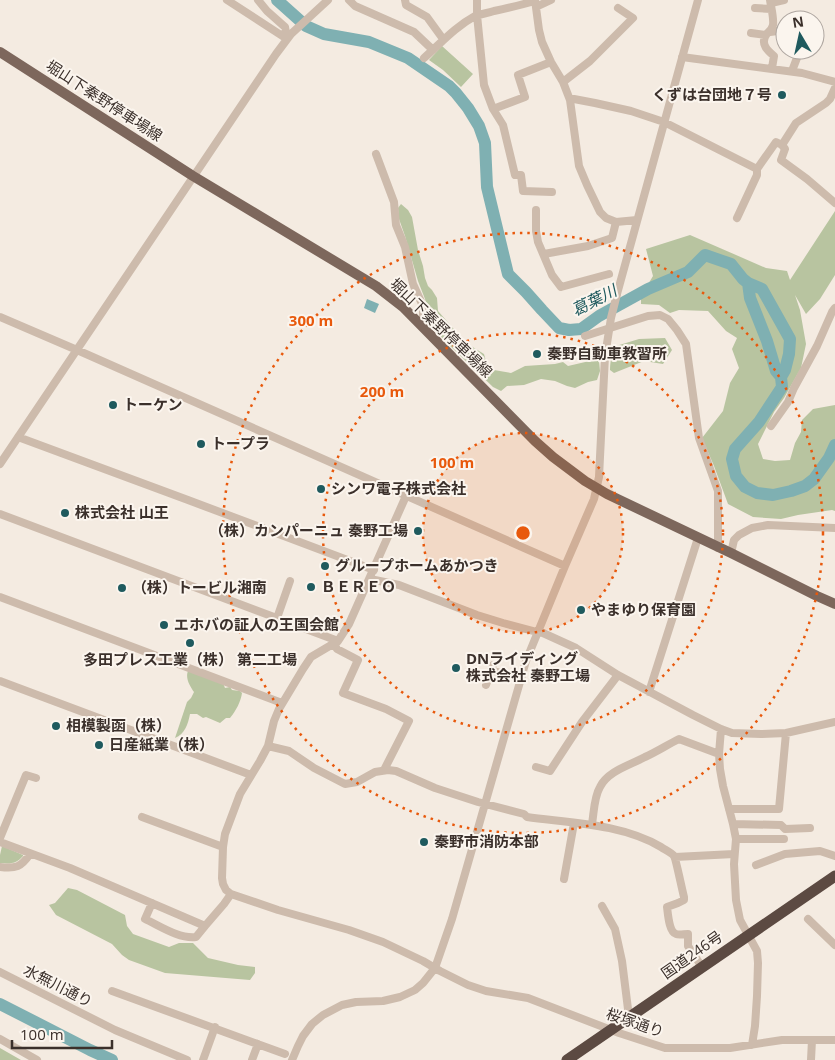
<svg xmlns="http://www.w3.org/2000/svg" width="835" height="1060" font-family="'Open Sans','Noto Sans JP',sans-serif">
<rect width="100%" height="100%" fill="#f4ebe1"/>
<path fill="#b8c4a0" d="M442 46 473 74 461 87 443 70 429 60Z
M401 204 408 210 412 217 418 250 423 266 425 278 428 286 432 290 437 298 438 311 466 343 484 354 488 369 511 373 525 366 555 364 563 362 568 366 594 360 599 361 600 371 597 380 588 382 575 388 567 386 555 381 541 379 524 385 507 386 501 391 493 387 443 339 434 327 430 318 425 299 418 281 405 236 399 219 398 208Z
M835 211V275L820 299 806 314 795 295 800 310 806 344 801 368 784 398 774 412 758 444 763 459 775 461 790 460 795 443 801 432 802 420 813 409 835 405V511L832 510 798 515 781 519 753 517 728 504 714 466 702 438 723 411 730 383 739 368 732 349 737 338 726 331 708 311 679 310 670 313 659 305 641 304V296L653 276 646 249 690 235 766 268 787 271 790 280Z
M665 338 672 350 663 364 644 361 614 373 610 370C610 361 612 354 616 346L639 339Z
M189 669 223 683 225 688 230 687 232 690 240 691 242 693C241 701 236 711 230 718H226L220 723 206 717 203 718 197 714H190C188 724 185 734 175 738L187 702 191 698 194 692C190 686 184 677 189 669Z
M2 846 23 855V856C16 864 10 864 0 863V855Z
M68 888 77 890 125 915 127 926 133 934 169 947 179 943H193L208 958 238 965 255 967V973L250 980 165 973 129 960 122 955 112 944 56 915 49 905 55 903Z
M0 1048 21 1060H0Z"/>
<path fill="#7fb0b2" d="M367 299 379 304 375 313 364 308Z"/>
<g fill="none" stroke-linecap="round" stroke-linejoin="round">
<path stroke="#7fb0b2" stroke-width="12" d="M277 0 306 26 324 34 369 42 408 58 449 86 456 93 468 108 479 126 485 143 487 187 508 274 526 292 542 310 559 328 569 330 581 329 599 316 648 289 688 272 705 255 731 264 743 279 748 283 750 298 767 341 776 371 781 377 782 387 759 422 735 449 732 459 736 476 745 487 757 493 773 495 791 491 805 486 814 479 829 458 835 445
M748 283 762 289 790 339 789 354 785 370 781 377
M0 1004 90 1050 112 1060"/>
<path stroke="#cdbbac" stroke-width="8" d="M227 0 287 39
M258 0 267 11 285 27 287 39
M349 0 355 6 414 32 433 50
M405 0 406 5 427 17 443 39
M477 0V15L484 85 493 109 503 125 515 175H521L523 191 552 192
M535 0 539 30 542 42 551 62 563 82 570 100 579 166 587 185 600 212 606 218 616 222 637 220
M770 0C771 7 774 18 773 25 772 30 768 32 766 35 760 44 768 51 774 56L772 68
M771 3 784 0
M536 7 551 0
M755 8 771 9
M770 32 785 30
M751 33 766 35
M682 57 802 73 835 82
M424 58C441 43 455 27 475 16 481 14 488 13 494 11 508 8 521 5 535 1
M792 71 800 50
M563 82 590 61 633 18 618 8
M570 100 574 99 595 103 631 111 664 122 757 169
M493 109 525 97 518 75 551 62
M782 145 796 123 826 103 830 99 835 88
M376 154 394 202 396 225 405 247 413 284 423 306V327
M536 210V231L538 242 552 275 561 287 609 274
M737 218 757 175V169L776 142 782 145 785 149 781 160 807 179 835 203
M544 254 588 246 612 238 616 222
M617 294 698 0
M0 317 77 350 565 566
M585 336 648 316 660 315 668 319 677 330 686 344 699 438 718 491V548
M771 426 788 402 794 388 817 346 832 312 835 308
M18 437 188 500 374 570
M0 464 276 54 291 34 328 0
M406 496 349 624 338 641 311 657 303 669 279 709 274 721 268 746 260 761 240 794 225 834 223 847 222 878 223 884 226 890 231 894 278 910 349 930 383 942 423 961 440 971 468 985 486 991 528 998 619 1033 665 1048H730L782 1040H835
M0 514 338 641
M731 553 734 540 739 535 752 528 768 525 835 528
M370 579 399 585 477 615 503 623 537 632 543 633 576 648 618 675 693 715 721 729 732 733 761 734 786 733 835 722
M0 597 282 703
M277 618 290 581
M334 644 337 649 358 660 343 693 386 709 409 721 384 770
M491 670 520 679
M0 681 251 775
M486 685 493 665
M649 692 698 538
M721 729 719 754 720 769 723 786 733 824 736 839 734 864 736 900 740 920 757 951 758 963 757 996 755 1026 752 1045
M268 746 289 751 314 768 345 784 357 782 375 772 388 770 396 771 435 788 478 802 524 814 527 817C571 823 622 824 661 847 665 850 671 852 674 856 676 859 682 890 684 897V900L678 903 667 907C668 914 669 932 676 934 679 935 684 934 688 934V946L702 967
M536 767 550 771 582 722 618 675
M729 809H779L786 733
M142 817 223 847
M592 824C594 812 594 797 600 787 608 771 630 765 645 757 656 752 667 745 679 739L719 754
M733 824 781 825 785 829 810 828
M0 838 26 775 36 778
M736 839H784
M0 842 70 868 205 926 224 904 231 894
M675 857 734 854
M756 865 785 854 820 851 835 856
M0 867C16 869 21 867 30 854
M564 879 574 823
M152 903 145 919C160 926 179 939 196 937L205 926
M602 906 615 929 622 961 629 1017
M808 919 835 945
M0 972 115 1030 187 1060
M112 991 285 1054
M0 1039 37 1060
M203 1060 215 1027
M252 1060 258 1044
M292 1060 298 1046 303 1036 312 1024 323 1015 342 1005 356 1002 383 1001 400 997 415 990 423 983 435 968 452 919 526 661 565 566 594 499 599 477 605 356
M811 1060 812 1040"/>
<path stroke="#7d675c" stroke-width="10" d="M0 52 193 176 376 286 403 307 535 441 553 457 585 481 607 494 731 553 817 596 835 604"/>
<path stroke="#5c4a42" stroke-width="11" d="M567 1060 835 876"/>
<path stroke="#cdbbac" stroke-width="8" d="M605 356 611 318 617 294"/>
</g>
<circle cx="523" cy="533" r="100" fill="#e8590c" fill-opacity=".12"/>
<g fill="none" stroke="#e8590c" stroke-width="2.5" stroke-dasharray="2.5 5">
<circle cx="523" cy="533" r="100"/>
<circle cx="523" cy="533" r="200"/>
<circle cx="523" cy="533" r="300"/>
</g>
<g fill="#1f5a5e" stroke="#fbf5ee" stroke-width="2">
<circle cx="782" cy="95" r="5"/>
<circle cx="537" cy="354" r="5"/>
<circle cx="113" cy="405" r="5"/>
<circle cx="201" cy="444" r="5"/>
<circle cx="321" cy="489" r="5"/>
<circle cx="65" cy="513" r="5"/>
<circle cx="418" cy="531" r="5"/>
<circle cx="325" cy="566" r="5"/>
<circle cx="311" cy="587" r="5"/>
<circle cx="122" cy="588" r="5"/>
<circle cx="581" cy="610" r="5"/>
<circle cx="164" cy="625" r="5"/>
<circle cx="190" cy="643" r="5"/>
<circle cx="456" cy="668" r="5"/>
<circle cx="56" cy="726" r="5"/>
<circle cx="99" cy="745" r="5"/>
<circle cx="424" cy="842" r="5"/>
</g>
<g text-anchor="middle" stroke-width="4" stroke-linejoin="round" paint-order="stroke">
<g font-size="15" font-weight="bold" fill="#3b302b" stroke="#fbf5ee" text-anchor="start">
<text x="772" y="100" text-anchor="end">くずは台団地７号</text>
<text x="547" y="359">秦野自動車教習所</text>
<text x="123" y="410">トーケン</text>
<text x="211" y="449">トープラ</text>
<text x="331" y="494">シンワ電子株式会社</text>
<text x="75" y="518">株式会社 山王</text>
<text x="408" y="536" text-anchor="end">（株）カンパーニュ 秦野工場</text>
<text x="335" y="571">グループホームあかつき</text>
<text x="321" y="592">ＢＥＲＥＯ</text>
<text x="132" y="593">（株）トービル湘南</text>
<text x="591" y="615">やまゆり保育園</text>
<text x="174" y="630">エホバの証人の王国会館</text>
<text x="466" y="664">DNライディング<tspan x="466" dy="17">株式会社 秦野工場</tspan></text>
<text x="190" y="665" text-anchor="middle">多田プレス工業（株） 第二工場</text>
<text x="66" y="731">相模製函（株）</text>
<text x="109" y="750">日産紙業（株）</text>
<text x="434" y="847">秦野市消防本部</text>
</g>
<g font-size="15" fill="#3b302b" stroke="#fbf5ee">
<text transform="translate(104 101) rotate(33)" y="5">堀山下秦野停車場線</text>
<text transform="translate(441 328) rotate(44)" y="5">堀山下秦野停車場線</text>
<text transform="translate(692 955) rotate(-35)" y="5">国道246号</text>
<text transform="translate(58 986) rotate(27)" y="5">水無川通り</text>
<text transform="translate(635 1023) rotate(19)" y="5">桜塚通り</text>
</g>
<g font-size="16" font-style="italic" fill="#1f5a5e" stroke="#fbf5ee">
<text transform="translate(594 300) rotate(-27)" y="6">葛葉川</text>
</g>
</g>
<circle cx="523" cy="533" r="8" fill="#e8590c" stroke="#fbf5ee" stroke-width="2.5"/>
<g font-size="15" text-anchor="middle" font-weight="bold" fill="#e8590c" stroke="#fbf5ee" stroke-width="4" stroke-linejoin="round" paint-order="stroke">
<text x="311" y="326">300 m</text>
<text x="382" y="397">200 m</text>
<text x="452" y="468">100 m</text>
</g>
<g transform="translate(800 35) rotate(351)"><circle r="24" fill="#fbf5ee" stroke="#aea6a0"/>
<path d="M0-4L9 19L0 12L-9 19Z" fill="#1f5a5e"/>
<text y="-8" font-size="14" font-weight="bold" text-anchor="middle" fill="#3b302b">N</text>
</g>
<path d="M12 1040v8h100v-8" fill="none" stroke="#3b302b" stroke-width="2.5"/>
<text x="20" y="1040" font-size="15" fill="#3b302b" stroke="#fbf5ee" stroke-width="4" paint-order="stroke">100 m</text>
</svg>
